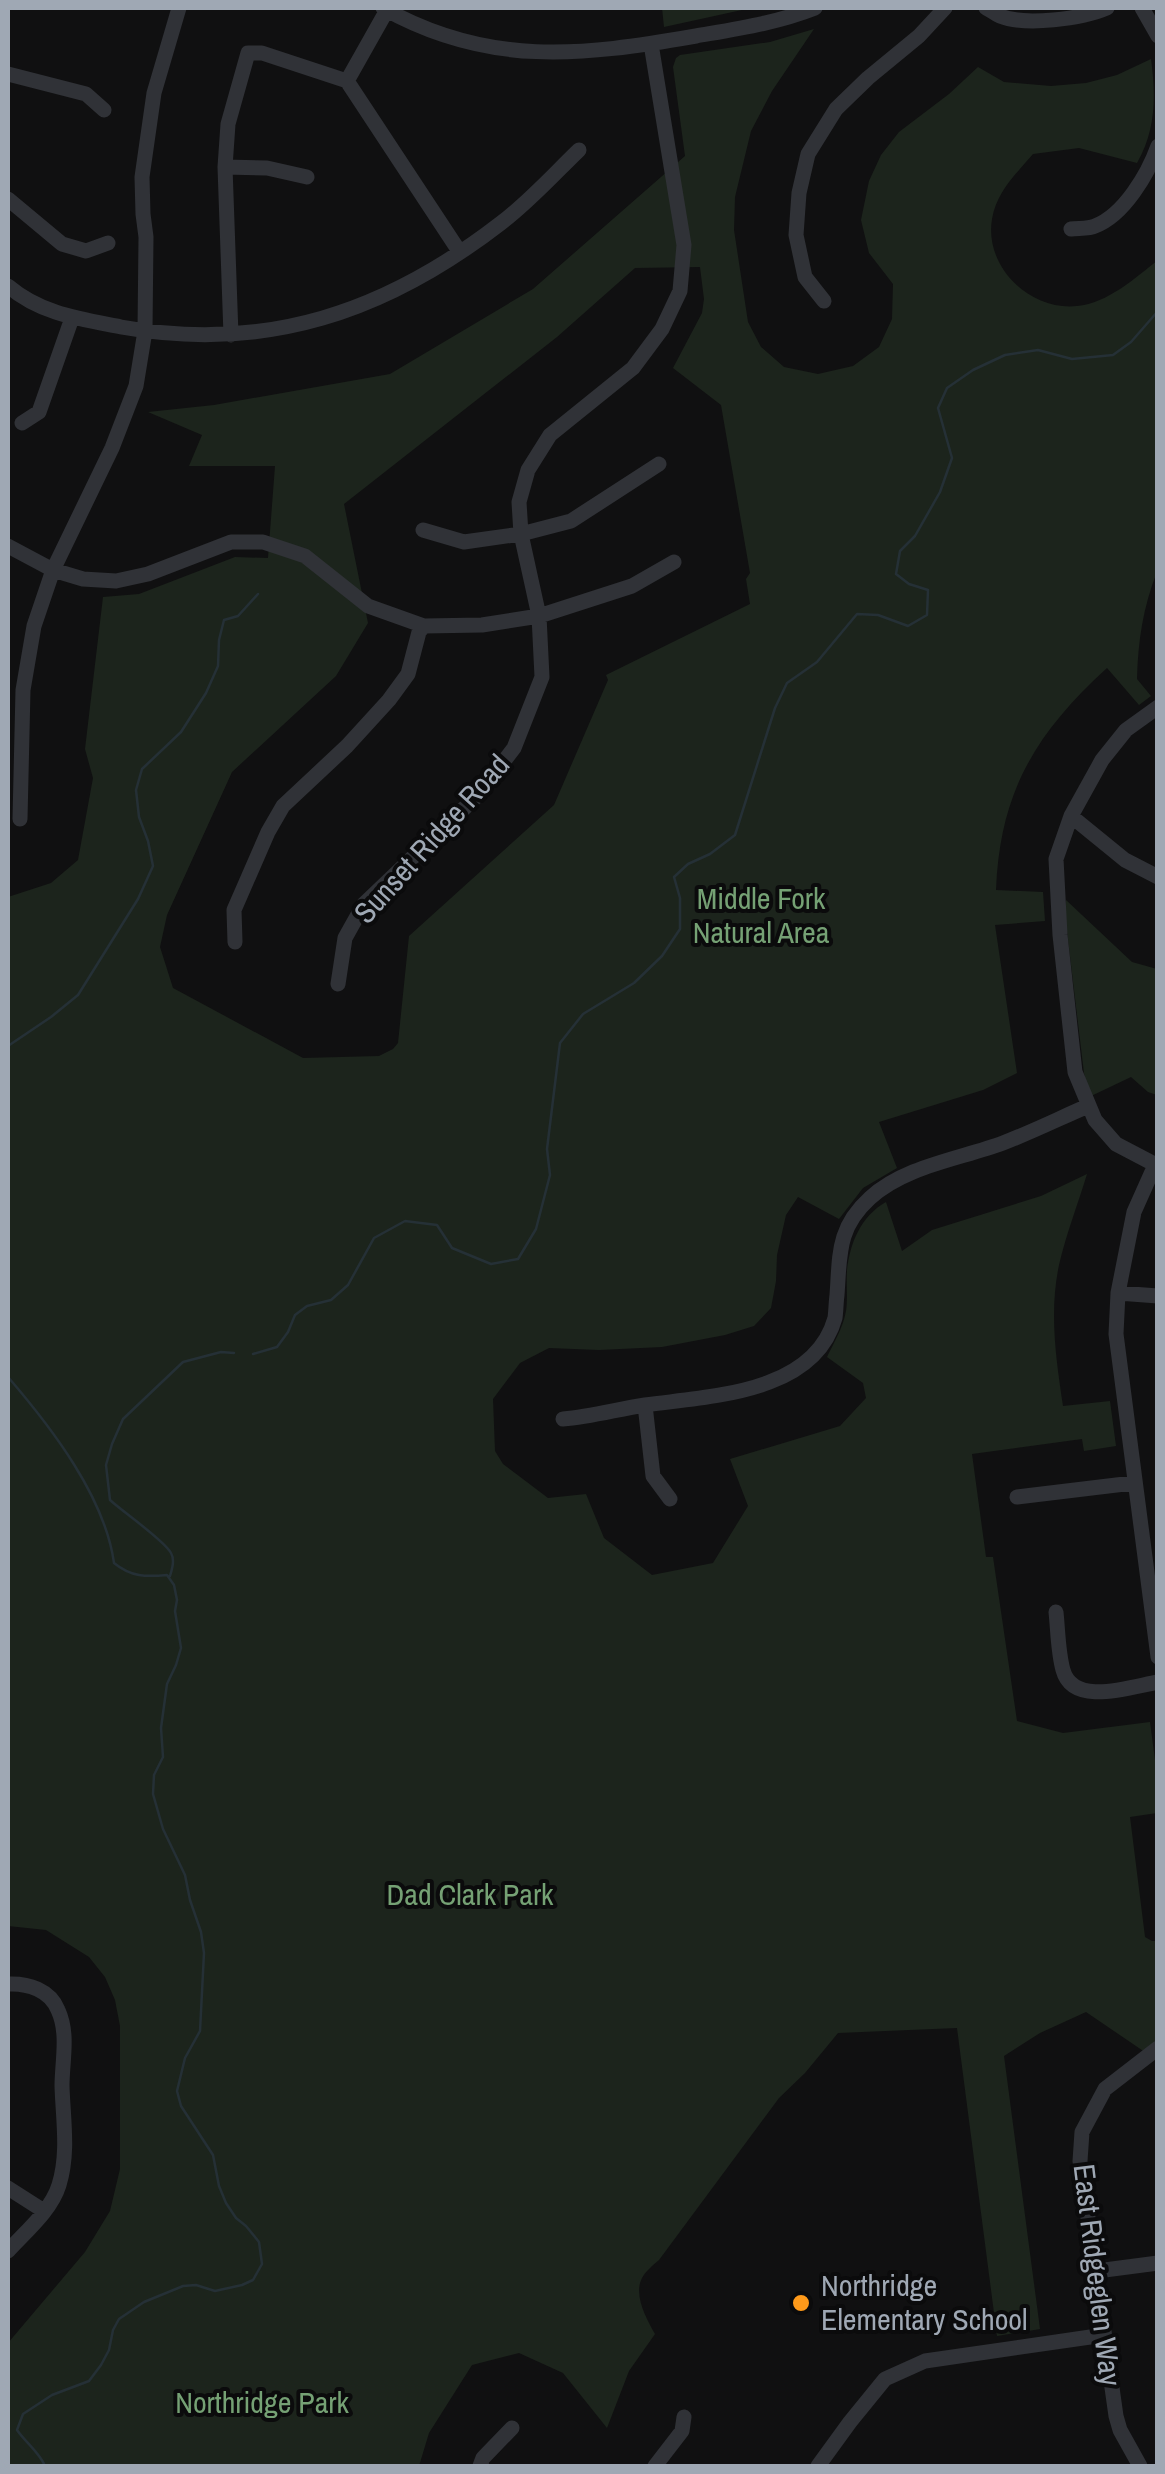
<svg xmlns="http://www.w3.org/2000/svg" width="1165" height="2474" font-family="'Archivo Narrow',sans-serif">
<rect width="100%" height="100%" fill="#101011"/>
<path fill="#1c241c" fill-rule="evenodd" d="M662 8H751L664 27Z
M814 29 772 91 751 131 735 197 734 230 748 322 761 347 784 367 818 374 853 366 879 347 892 319 893 284 869 253 861 220 869 181 881 155 899 132 949 94 978 67 1004 82 1051 86 1086 83 1117 75 1151 59C1156 95 1156 130 1137 163L1079 148 1033 154C1016 174 997 191 992 219 984 267 1030 311 1077 306 1108 303 1135 278 1158 260L1157 572C1143 607 1138 641 1137 679L1151 696 1139 705 1107 668C1036 733 1000 791 996 890L1043 892 1045 921 995 925 1017 1073 983 1090 879 1122 897 1168 863 1188 839 1219 798 1197 786 1215 777 1255 776 1281 771 1308 754 1326 725 1335 662 1347 599 1350 549 1348 520 1363 493 1399 495 1451 503 1464 548 1498 586 1494 604 1538 652 1575 713 1563 748 1506 730 1459 840 1426 866 1398 863 1383 827 1357C834 1342 843 1328 846 1311 848 1298 846 1284 847 1270 850 1243 861 1216 886 1202L902 1251 932 1230 1041 1196 1087 1174C1078 1204 1066 1234 1059 1265 1049 1312 1056 1359 1063 1406L1110 1401 1116 1446 1084 1451 1082 1439 972 1454 986 1557H993L1017 1721 1063 1733 1150 1722 1157 1775V1813L1130 1817 1145 1937 1152 1941H1157L1158 2061 1086 2012 1040 2033 1004 2056 1040 2329 997 2336 957 2028 838 2033 805 2073 779 2098 659 2260C653 2265 645 2272 642 2278 633 2295 647 2320 655 2334L629 2371 607 2428 563 2373 519 2353 472 2365 429 2433 419 2466H8V2343L85 2252 110 2211 120 2169V2026L115 2000 105 1977 89 1957 46 1930 8 1926V897L51 883 78 860 93 778 85 749 103 597 139 594 235 557 268 558 275 466H189L202 435 148 412 214 405 390 374 533 289 685 156 673 67 676 58 680 55 770 42ZM700 267 704 299 702 313 673 368 721 405 750 573 746 579 750 604 606 675 608 680 554 805 409 936 398 1043 393 1049 379 1056 303 1058 173 988 160 947 167 915 232 772 336 676 368 623 344 504 557 337 635 268Z
M1066 900 1132 962 1157 969V1095L1148 1092 1131 1077 1089 1097 1084 1073 1066 923Z"/>
<g fill="none" stroke-linecap="round" stroke-linejoin="round">
<path stroke="#253036" stroke-width="2.5" d="M8 1046 51 1017 78 995 138 899 153 866 148 841 139 817 136 790 142 769 181 732 206 693 218 666 219 640 224 620 238 616 258 594
M253 1354 277 1347 288 1332 295 1315 307 1306 331 1300 348 1285 374 1238 405 1221 437 1225 452 1248 491 1264 518 1259 536 1229 550 1175 547 1149 560 1043 583 1014 634 983 662 956 680 929V898L674 877 688 864 710 854 735 835 775 708 787 683 817 662 857 614 878 615 908 626 927 615 928 590 909 584 896 574 900 551 915 536 940 492 952 458 938 408 947 388 973 370 1005 355 1038 350 1072 359 1113 355 1131 342 1158 311
M8 1377C51 1427 105 1497 114 1563 131 1577 146 1577 167 1575L174 1585 177 1600 175 1611 181 1648 176 1665 167 1684 161 1728 163 1757 154 1775 153 1794 163 1829 185 1875 190 1900 201 1932 204 1953 200 2031 185 2058 177 2091 181 2106 213 2155 219 2186 226 2203 236 2218 246 2226 259 2242 262 2264 253 2280 242 2285 215 2291 196 2285 183 2286 144 2302 119 2319 113 2330 109 2350 101 2365 89 2381 52 2395 23 2414 17 2430C26 2443 39 2452 45 2466
M170 1576C172 1569 175 1560 171 1553 164 1540 123 1512 110 1500L106 1465 112 1444 123 1419 183 1362 221 1352 234 1353"/>
<path stroke="#303237" stroke-width="15" d="M383 8C488 67 582 56 696 36 736 29 777 23 815 8
M986 8C991 10 995 14 1000 16 1025 26 1082 19 1107 8
M1142 8 1158 36
M8 74 86 94 104 110
M347 81 387 10
M225 167 267 168 307 177
M8 199 62 244 86 251 108 243
M1071 229C1078 228 1089 229 1095 226 1124 215 1148 174 1158 146
M8 286C41 314 80 319 121 327 266 353 386 312 501 223 529 202 554 174 579 150
M824 301 805 277 796 235 799 193 808 154 836 109 868 78 919 36 945 8
M231 335 225 167 228 124 248 53H262L347 81 459 251
M22 423 39 412 72 318
M423 530 464 542 521 534 571 521 659 464
M8 546 53 570 83 579 116 581 148 574 231 542H263L305 556 368 606 424 626 482 625 539 616 632 586 674 562
M1158 707 1126 730 1102 760 1071 816 1056 859 1060 935 1075 1072 1095 1120 1116 1144 1158 1166
M1071 816 1125 860 1158 877
M20 819 23 690 34 626 53 570 112 448 136 386 145 331 146 237 143 214 142 177 154 93 179 8
M235 942 234 910 268 832 283 806 347 746 389 700 408 674 419 632 424 626
M338 984 345 938 364 904 478 795 514 748 542 677 539 616 521 534 519 502 528 470 550 435 633 368 662 329 680 291 684 245 651 44
M1155 1165 1134 1212 1118 1293 1116 1334 1158 1657
M1118 1293 1158 1296
M645 1405 653 1476 670 1499
M563 1419C591 1417 618 1409 645 1405 709 1396 814 1394 835 1318 836 1311 836 1302 837 1295 840 1254 837 1228 870 1198 905 1166 960 1159 1003 1143 1032 1132 1060 1118 1088 1106
M1017 1497 1133 1483
M1056 1612C1058 1631 1058 1652 1063 1670 1073 1707 1130 1687 1158 1682
M8 1984C28 1983 50 1990 58 2010 69 2034 62 2061 62 2086 63 2119 69 2153 59 2185 51 2211 25 2232 8 2251
M8 2188 44 2211
M1097 2271 1158 2263
M480 2466 483 2458 512 2428
M655 2466 682 2431 684 2417
M818 2466 850 2422 885 2379 925 2361 1104 2335
M1140 2466 1120 2430 1116 2416 1080 2161 1082 2132 1105 2089 1158 2048"/>
</g>
<circle fill="#ff9a1a" stroke="#0b0b0c" stroke-width="4" cx="801" cy="2303" r="10"/>
<g text-anchor="middle" stroke-width="8" stroke-linejoin="round" paint-order="stroke">
<g font-size="30" fill="#9fa8b4" stroke="#0b0b0c">
<text transform="translate(432 839) rotate(-48)" y="10">Sunset Ridge Road</text>
<text transform="translate(1097 2275) rotate(83)" y="10">East Ridgeglen Way</text>
</g>
<g font-size="30" fill="#75a174" stroke="#0b0b0c">
<text x="761" y="909">Middle Fork<tspan x="761" dy="34">Natural Area</tspan></text>
<text x="470" y="1905">Dad Clark Park</text>
<text x="262" y="2413">Northridge Park</text>
</g>
<g font-size="30" fill="#9fa8b4" stroke="#0b0b0c" text-anchor="start">
<text x="821" y="2296">Northridge<tspan x="821" dy="34">Elementary School</tspan></text>
</g>
</g>
<rect width="1165" height="2474" fill="none" stroke="#9fa8b4" stroke-width="20"/>
</svg>
